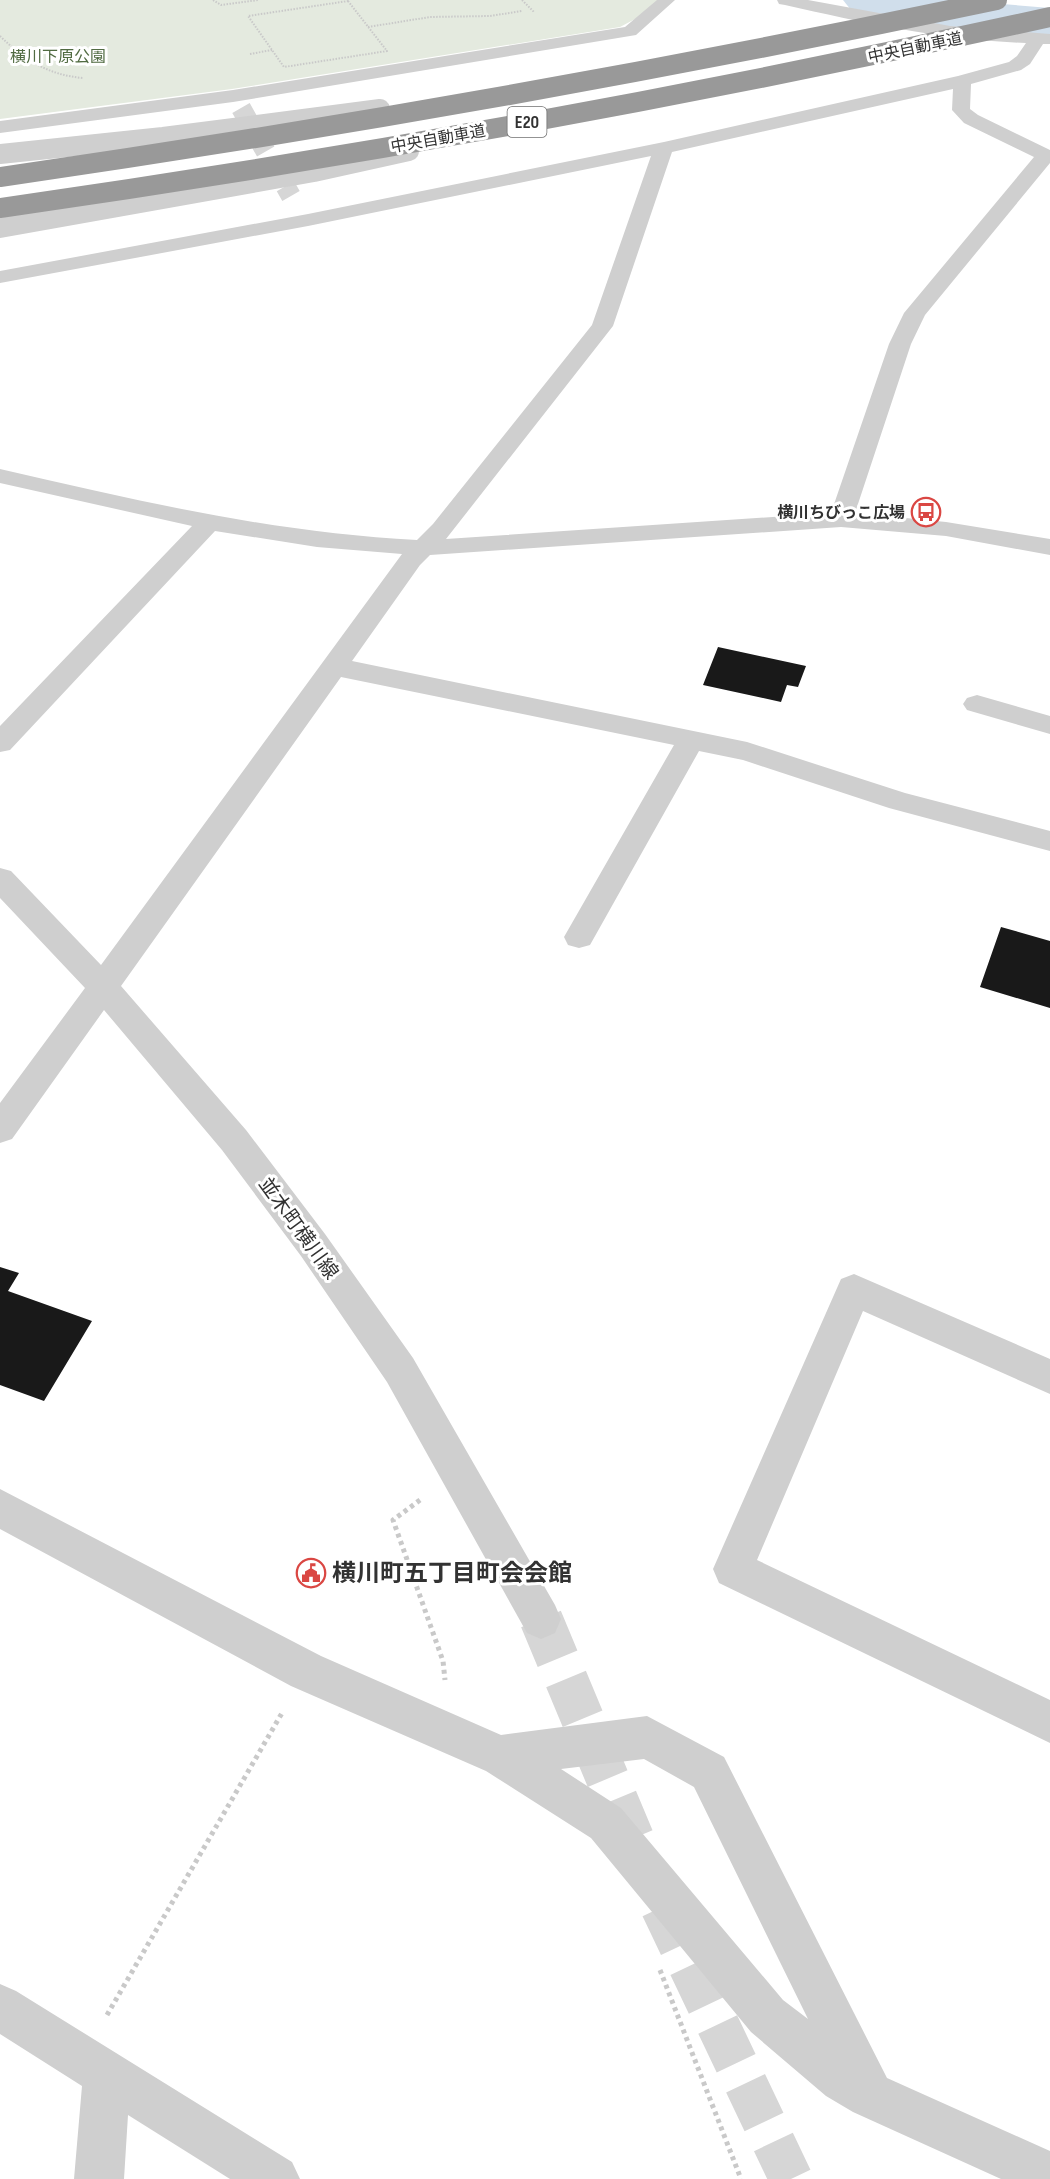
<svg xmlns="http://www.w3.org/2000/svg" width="1050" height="2179" font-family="'Sofia Sans Condensed','Noto Sans JP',sans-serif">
<rect width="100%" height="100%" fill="#fff"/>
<path fill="#e4eadf" d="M0 0H658L637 18 620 27 232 89 0 119Z"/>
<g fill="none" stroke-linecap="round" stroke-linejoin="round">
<path fill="#d0deeb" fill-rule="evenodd" d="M843 0H954L1050 8V38C982 34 917 27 851 10Z"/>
</g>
<path fill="#191919" d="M718 647 806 666 798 687 787 685 781 702 703 685Z
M1001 927 1050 941V1008L980 987Z
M0 1267 19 1273 8 1291 92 1321 44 1401 0 1385Z"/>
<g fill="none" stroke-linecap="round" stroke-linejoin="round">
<path stroke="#d6d6d6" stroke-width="20" stroke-dasharray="20 10" stroke-linecap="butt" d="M241 108 291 196"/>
<path stroke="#d6d6d6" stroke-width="43" stroke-dasharray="43 22" stroke-linecap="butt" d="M541 1619 637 1849
M662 1907 791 2179"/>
<path stroke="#c9c9c9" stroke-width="2" stroke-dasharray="1.5 1.5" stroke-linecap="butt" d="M213 0 221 5 258 0
M522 0 534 12
M348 1 387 51 284 67 248 16Z
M368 27 430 17 490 16 522 11
M0 36C25 60 48 75 83 78
M250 54 272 50"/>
<path stroke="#c9c9c9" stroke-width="5" stroke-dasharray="4 4" stroke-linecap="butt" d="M420 1500 393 1520 443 1661 445 1680
M660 1970 741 2179
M107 2015 282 1713"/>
<path fill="#cfcfcf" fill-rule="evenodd" d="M657 0H675L636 35 630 36 233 102 0 133V121L233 90 625 27Z
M777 0H808L950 26 1050 34V44H1043L1030 64 1021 70 971 84 970 109 978 115 1050 150V163L925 315 911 344 855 513 946 522 1050 539V555L946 536 841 527 430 555 420 565 352 661 747 742 905 793 1050 831V851L889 808 743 760 699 751 590 945 579 948 568 945 564 937 674 745 341 677 121 986 246 1130 325 1234 413 1358 555 1605 561 1619 555 1633 541 1639 527 1633 387 1382 301 1256 222 1150 104 1010 12 1139 0 1143V1103L85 988 0 898V868L11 871 101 965 402 554 317 547 215 531 10 750 0 752V726L192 526 0 483V469C138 501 275 533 417 540L433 524 592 325 651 156 308 226 0 283V271L308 214 664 142 958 76 1009 62 1017 56 1026 43C944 40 864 23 785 5L779 4ZM953 89 952 110 964 123 1034 157 904 313 889 344 831 513 446 539 613 326 672 152Z
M977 695 1050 716V734L967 710 963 704 967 698Z
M854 1274 1050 1359V1394L863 1311 757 1560 1050 1700V1743L719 1583 713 1569 841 1279Z
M0 1489 321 1656 501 1735 647 1716 724 1757 887 2078 1050 2151V2179H1001L853 2112 826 2096 751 2032 591 1838 486 1771 291 1686 0 1529ZM644 1759 694 1787 808 2019 783 2000 621 1808 561 1769Z
M0 1984 16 1991 292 2162 300 2179H230L128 2115 124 2179H74L82 2086 0 2034Z"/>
<path stroke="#cfcfcf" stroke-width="20" d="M0 154 163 137 380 109
M0 228 314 172 409 151"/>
<path stroke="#999" stroke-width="20" d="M0 177C334 129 666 70 997 0
M0 208C352 158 703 94 1050 17"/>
</g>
<defs>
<g id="bus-ring" transform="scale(1.5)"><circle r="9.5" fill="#fff" stroke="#da4743" stroke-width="1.5"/><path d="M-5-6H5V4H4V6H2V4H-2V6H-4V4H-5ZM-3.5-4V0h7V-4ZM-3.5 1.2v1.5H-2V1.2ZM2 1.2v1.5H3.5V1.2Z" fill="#da4743"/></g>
<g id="civic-ring" transform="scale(1.5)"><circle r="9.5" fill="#fff" stroke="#da4743" stroke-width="1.5"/><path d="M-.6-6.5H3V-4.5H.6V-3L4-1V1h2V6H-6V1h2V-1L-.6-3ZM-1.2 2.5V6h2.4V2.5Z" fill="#da4743"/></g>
</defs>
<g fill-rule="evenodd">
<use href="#bus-ring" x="926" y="512"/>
<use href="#civic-ring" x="311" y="1573"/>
</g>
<g text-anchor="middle" stroke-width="6" stroke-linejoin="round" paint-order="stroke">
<g font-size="16" fill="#323232" stroke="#fff">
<text transform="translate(915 47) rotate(-12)" y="6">中央自動車道</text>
<text transform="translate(438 138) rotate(-10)" y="6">中央自動車道</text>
</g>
<g font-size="16" fill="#516b42" stroke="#fff">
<text x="58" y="62">横川下原公園</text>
</g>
<g font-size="16" font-weight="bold" fill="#323232" stroke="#fff" text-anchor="end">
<text x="905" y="518">横川ちびっこ広場</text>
</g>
<rect fill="#fff" stroke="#707070" stroke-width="1.5" x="507.5" y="107" width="39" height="30" rx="4.5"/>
<g font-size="18" font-weight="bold" fill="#323232">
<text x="527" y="128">E20</text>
</g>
<g font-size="20" fill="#323232" stroke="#fff">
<text transform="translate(299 1228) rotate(54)" y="7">並木町横川線</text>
</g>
<g font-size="24" font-weight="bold" fill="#323232" stroke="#fff" text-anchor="start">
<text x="332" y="1581">横川町五丁目町会会館</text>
</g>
</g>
</svg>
